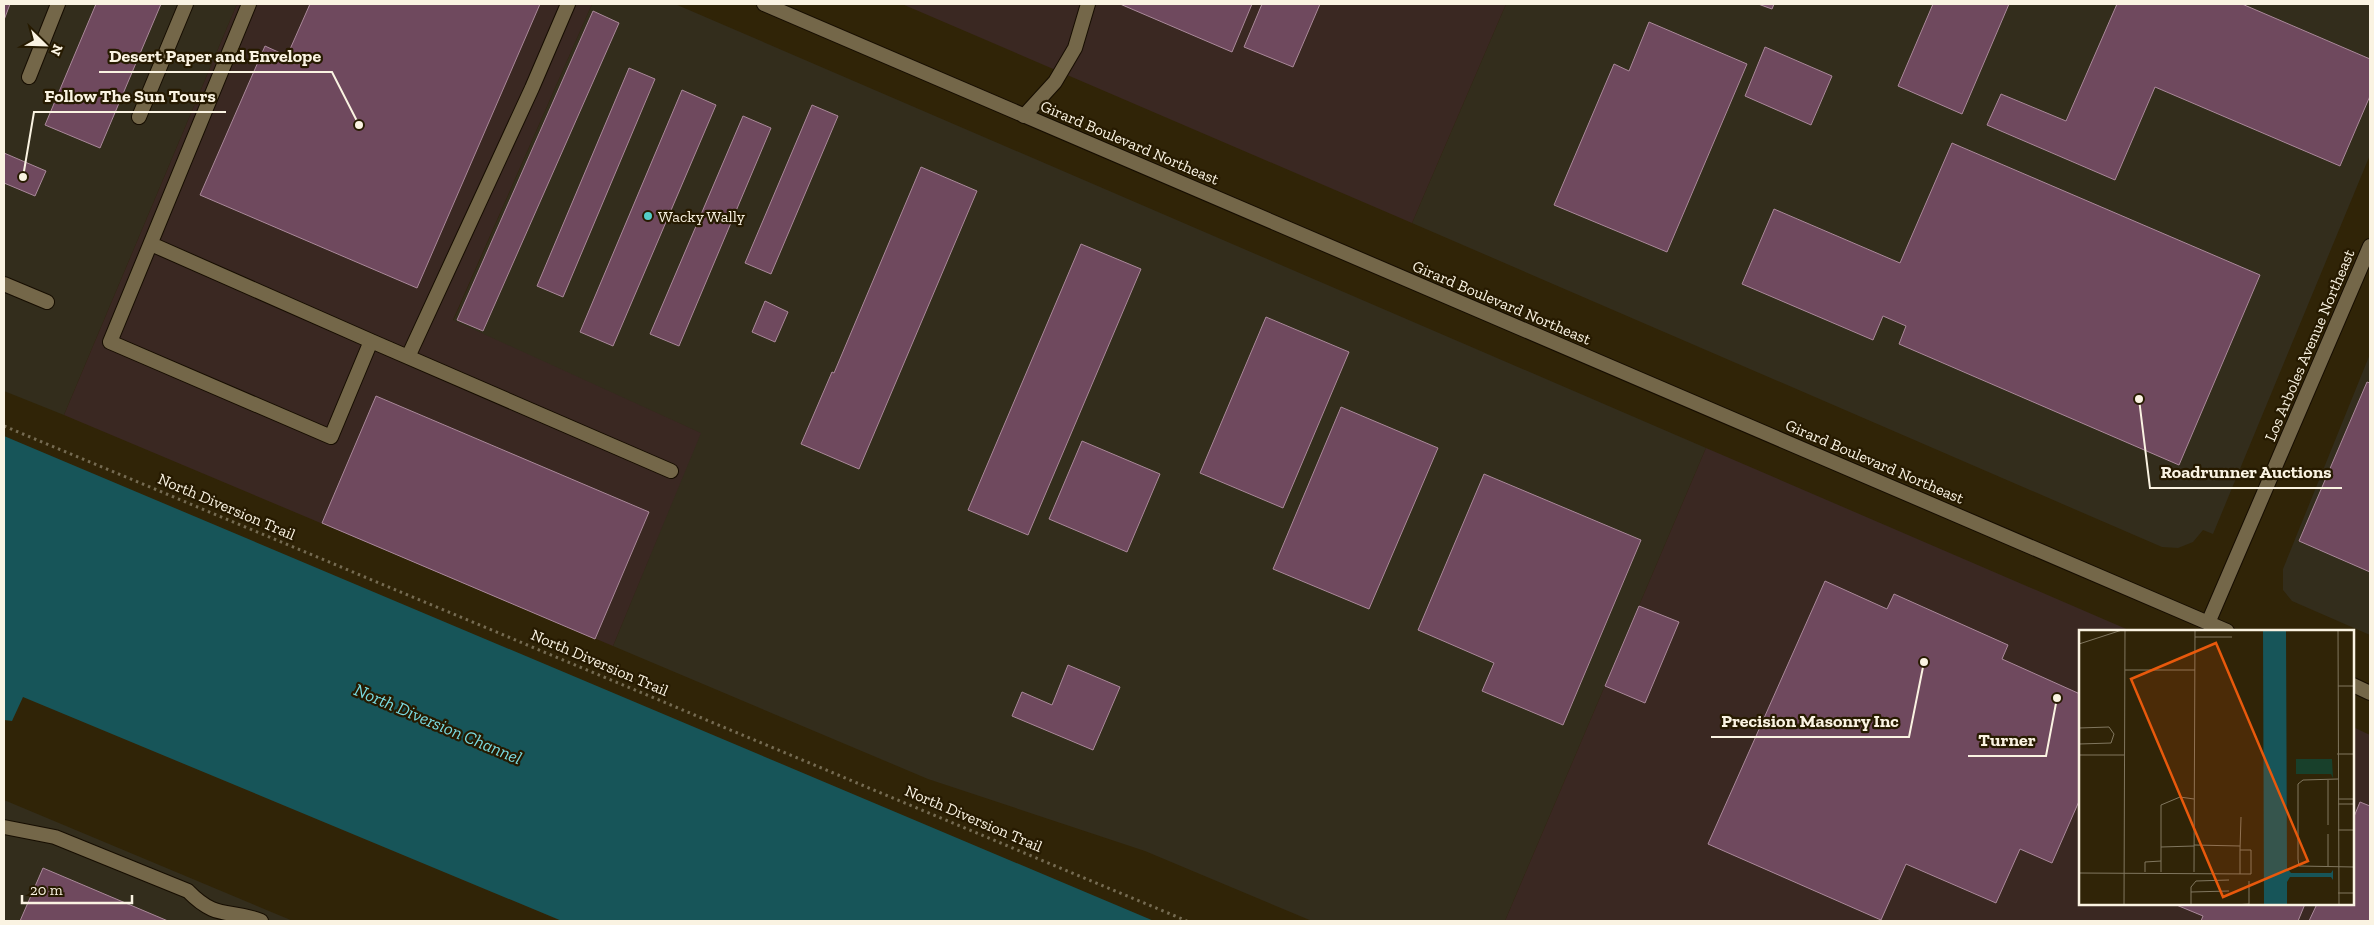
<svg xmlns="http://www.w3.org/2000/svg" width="2374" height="925" font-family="'Zilla Slab',serif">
<rect width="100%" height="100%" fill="#302407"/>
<path fill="#332d1c" d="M4 4H237L64 415 4 391Z
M592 4H675L1706 448 1505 921H1312L1145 851 928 779 613 646 700 433 453 321Z
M1506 4H2370V155L2213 534 2203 530 2193 542 2178 548 2162 547 1412 223Z
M2370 354V635L2292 601 2283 590V569Z
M4 800 293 921H4Z"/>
<path fill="#3a2822" d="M237 4H592L453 320 701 433 613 646 64 415Z
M902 4H1506L1412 223Z
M1706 448 2131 631H2080V904H2353V727L2370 735V921H1505Z"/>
<path fill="#175559" d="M4 436 1154 921H562L23 697 12 721 4 720Z"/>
<path fill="#6f495e" stroke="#aa899a" d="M4 4H10L4 20Z
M96 4H161L100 148 45 125Z
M310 4H540L417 288 200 195 265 46 287 56Z
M1120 4H1252L1232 52Z
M1262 4H1320L1293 67 1244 47Z
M1758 4H1774L1772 9Z
M1933 4H2009L1962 114 1898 86Z
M2117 4H2242L2370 59V96L2340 166 2155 87 2115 180 1987 125 2001 94 2066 121Z
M593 11 619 23 483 331 457 320Z
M1649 22 1747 64 1667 252 1554 205 1614 64 1629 71Z
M1765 47 1832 76 1811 125 1745 96Z
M629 68 655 79 563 297 537 286Z
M682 90 716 105 613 346 580 332Z
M812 105 838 116 771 274 745 263Z
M743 116 771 128 679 346 650 334Z
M1952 143 2260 275 2179 465 1899 344 1906 326 1883 316 1873 340 1742 284 1774 209 1900 263Z
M4 153 46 171 35 196 4 183Z
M921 167 977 191 859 469 801 444 832 372 834 373Z
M1081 244 1141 269 1028 535 968 510Z
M765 301 788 312 775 342 752 332Z
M1266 317 1349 352 1283 508 1200 473Z
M2367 382 2370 383V572L2299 541Z
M376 396 649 512 595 639 322 523Z
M1341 407 1438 448 1369 609 1273 569Z
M1082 441 1160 474 1127 552 1049 519Z
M1484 474 1641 540 1563 725 1482 691 1494 663 1418 630Z
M1825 581 1887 609 1894 594 2008 645 2002 659 2080 694V799L2052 863 2020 849 1996 903 1906 864 1881 920 1708 844Z
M1639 606 1679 622 1645 703 1605 686Z
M1068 665 1120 687 1093 750 1012 716 1022 692 1052 705Z
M2360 802 2370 806V921H2309L2317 904H2353V819Z
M43 868 168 921H20Z
M2174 904H2305L2298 921H2201L2203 916Z"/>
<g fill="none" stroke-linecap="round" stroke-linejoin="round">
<g stroke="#160d00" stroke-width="16">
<path id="service" d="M249 4 110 342 331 437 371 341 671 471
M29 77 58 4
M1024 116 1055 82 1075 48 1088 4
M139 117 186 4
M151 244 371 341
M4 284 47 302
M408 357 532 88 568 4
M4 827 55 837 188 891C217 921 229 908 261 921"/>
</g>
<g stroke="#160d00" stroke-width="16">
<path id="minor" d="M764 4 2227 631
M2208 623 2370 246
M2353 685 2370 693"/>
</g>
<path stroke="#756b52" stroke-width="3" stroke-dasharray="2.5 4" stroke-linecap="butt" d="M4 426 1187 921"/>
<use href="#service" stroke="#746749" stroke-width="14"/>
<use href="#minor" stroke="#746749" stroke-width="14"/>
</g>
<circle fill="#54cdc8" stroke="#261a00" stroke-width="2" cx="648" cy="216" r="5"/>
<g text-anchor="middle" stroke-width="4.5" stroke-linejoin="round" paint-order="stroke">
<g font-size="16" fill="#faf3e2" stroke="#261a00">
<text transform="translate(1130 142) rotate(23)" y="6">Girard Boulevard Northeast</text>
<text transform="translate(1502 302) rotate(23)" y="6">Girard Boulevard Northeast</text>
<text transform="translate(2309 345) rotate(-67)" y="6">Los Arboles Avenue Northeast</text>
<text transform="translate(1875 461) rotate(23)" y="6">Girard Boulevard Northeast</text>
<text transform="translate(227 506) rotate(23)" y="6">North Diversion Trail</text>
<text transform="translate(600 662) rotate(23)" y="6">North Diversion Trail</text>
<text transform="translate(974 818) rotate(23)" y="6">North Diversion Trail</text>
</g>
<g font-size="16" fill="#faf3e2" stroke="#261a00" text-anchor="start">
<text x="658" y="222">Wacky Wally</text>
</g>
<g font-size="18" font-style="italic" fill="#7adae0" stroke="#261a00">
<text transform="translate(438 724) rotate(23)" y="6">North Diversion Channel</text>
</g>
</g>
<g transform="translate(2079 630)">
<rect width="275" height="275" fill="#302407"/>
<path d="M217 129H253L254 148 252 144H217Z" fill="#18402b"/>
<path d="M184 0H207L208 238 212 243H252L254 240V250L252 247H211L208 252V275H185Z" fill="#175559"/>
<path fill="none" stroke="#81775f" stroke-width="1" d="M259 0 260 275M116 7H153M0 14 43 0M46 40H116M259 56H275M0 98 30 97 35 104 32 113 0 114M258 124H275M0 125H45M259 149 224 150 219 154V229L220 236 275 237M249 150V195M259 169H275M259 174H275M259 200H275M115 215 161 216M82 217V175L101 167 115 169M249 236V204M66 242V232L82 231M82 242V217L115 216M115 242 116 0M0 243 172 244V220H161L162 187M161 244V220M170 251V275M112 262 150 261M259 263H275M45 275 46 0M112 275V257L117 251 150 250M155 275 170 274"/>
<path fill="#e8590c" fill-opacity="0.15" stroke="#e8590c" stroke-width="2.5" d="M137 13 229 231 144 267 52 49Z"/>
<rect width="275" height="275" fill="none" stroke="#faf3e2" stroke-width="2.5"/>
</g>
<path fill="none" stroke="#faf3e2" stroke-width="2" d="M359 125L332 72H99M23 177L34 112H226M2139 399L2150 488H2342M1924 662L1909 737H1711M2057 698L2046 756H1968"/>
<g fill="#faf3e2" stroke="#261a00" stroke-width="2">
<circle cx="359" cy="125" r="5"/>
<circle cx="23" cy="177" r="5"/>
<circle cx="2139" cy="399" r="5"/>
<circle cx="1924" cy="662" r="5"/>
<circle cx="2057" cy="698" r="5"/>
</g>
<g font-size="18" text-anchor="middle" font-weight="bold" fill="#faf3e2" stroke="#261a00" stroke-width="4.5" stroke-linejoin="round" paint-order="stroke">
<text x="215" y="62">Desert Paper and Envelope</text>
<text x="130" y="102">Follow The Sun Tours</text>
<text x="2246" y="478">Roadrunner Auctions</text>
<text x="1810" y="727">Precision Masonry Inc</text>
<text x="2007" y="746">Turner</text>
</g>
<rect width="2374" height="925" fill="none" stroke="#faf3e2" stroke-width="10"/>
<g transform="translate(45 45) rotate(113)" stroke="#261a00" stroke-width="4" paint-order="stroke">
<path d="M0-4L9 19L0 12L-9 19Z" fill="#faf3e2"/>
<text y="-8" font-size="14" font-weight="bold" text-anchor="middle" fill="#faf3e2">N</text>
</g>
<path d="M22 895v8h110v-8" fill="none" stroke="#faf3e2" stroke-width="2.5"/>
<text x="30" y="895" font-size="15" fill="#faf3e2" stroke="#261a00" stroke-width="4" paint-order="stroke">20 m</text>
</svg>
